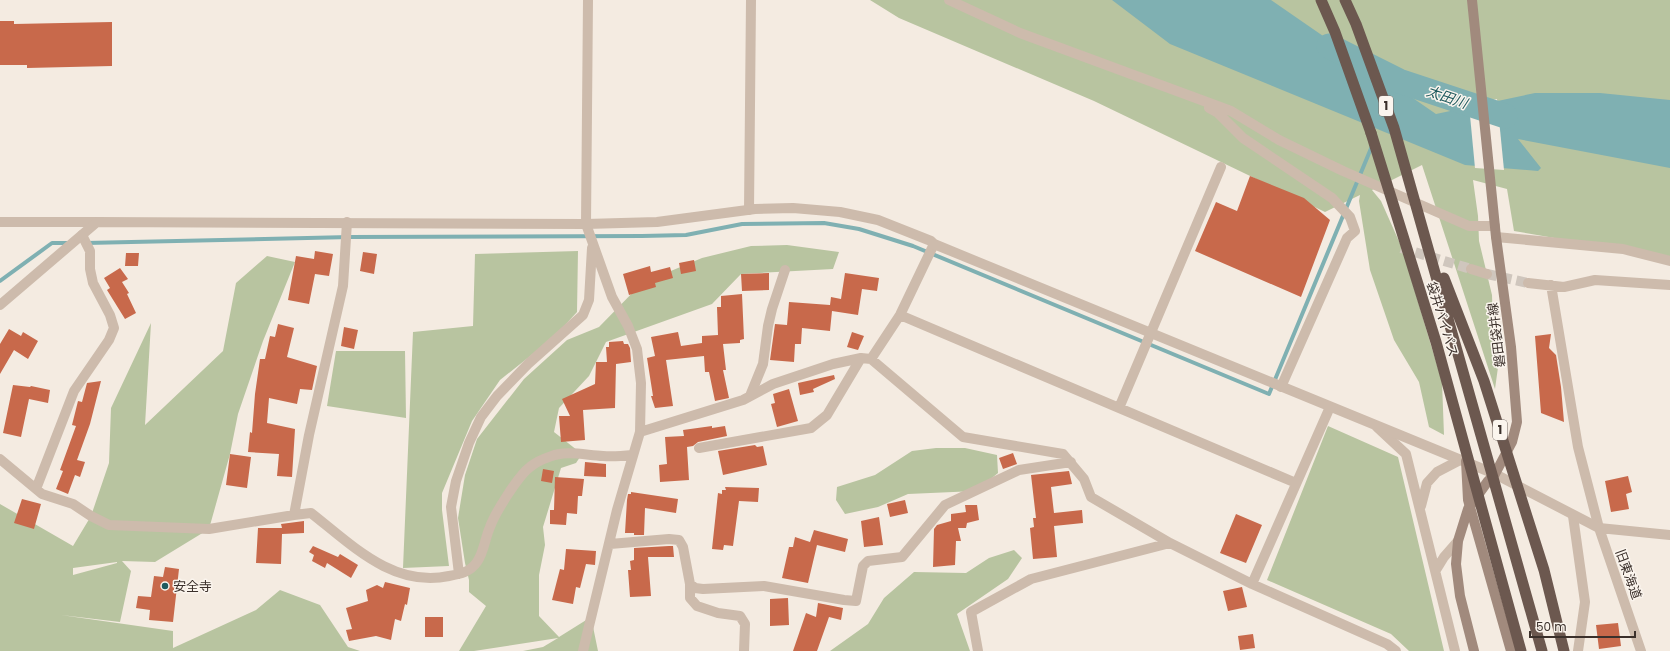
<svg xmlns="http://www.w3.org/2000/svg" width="1670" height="651" font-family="Poppins,'Noto Sans JP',sans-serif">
<rect width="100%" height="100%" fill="#f4ebe1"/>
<path fill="#b8c4a0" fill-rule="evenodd" d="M870 0H1670V261L1653 255 1514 231 1507 189 1473 180 1478 216 1479 241 1492 295 1493 327 1499 360 1495 389 1422 165 1372 190 1381 201 1402 248 1442 382 1444 435 1429 427 1419 382 1394 340 1370 270 1359 201 1360 195 1325 212 1094 101 899 18Z
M787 245 839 252 833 269 741 274 712 304 606 342 589 376 559 408 554 432 582 454 576 463 561 468 543 527 545 545 539 575V616L559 637 591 617 598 651H523L543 647 558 638 474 651H459L486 606 469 592V580L465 563 458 518 465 475 477 439 524 379 567 340 599 327 642 283 702 258 751 246Z
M578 251 577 312 554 337 500 380 472 421 442 493V510L449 566 403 568 413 332 473 326 475 254Z
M267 256 295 262 263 341 238 414 230 454 209 529 155 562 122 561 131 571 120 622 61 615 173 631V648L256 610 280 590 320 605 348 647 360 651H0V504L73 546 91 516 109 463 111 408 151 323 145 425 223 351 236 283ZM117 562V563L73 575V568Z
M336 351H405L406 418 327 406Z
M1328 426 1398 457 1444 651H1409L1391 634 1267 580Z
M936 448H965L997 455 998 473 976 491 908 494 878 507 845 514 836 500 837 487 875 475 912 451Z
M1014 550 1022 558 1008 579 957 614 970 651H830L868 624 884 598 914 572 966 573 989 558Z"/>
<path fill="#7fb0b2" d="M1112 0H1271L1436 114 1535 93H1600L1670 100V168L1518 139 1541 168 1538 171 1465 165 1170 44Z"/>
<path fill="#f4ebe1" d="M1497 99 1504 170 1475 168 1469 105Z"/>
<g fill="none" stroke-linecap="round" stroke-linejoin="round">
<path stroke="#7fb0b2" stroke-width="4" d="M1395 92 1399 81
M86 243 350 237 642 236 686 235 742 224 824 223 859 229 913 246 1269 394 1372 146
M0 281 52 243H69"/>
<path stroke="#7fb0b2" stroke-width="25" d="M1329 46 1399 81 1505 116"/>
</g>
<path fill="#c8694b" d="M0 21H14V24L112 22V66L27 68V65H0Z
M1250 176 1304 198 1330 220 1301 297 1195 251 1216 202 1237 211Z
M315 251 333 254 329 276 315 274 309 304 288 300 296 256 314 259Z
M363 252 377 254 374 274 360 271Z
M126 253H139L138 266H125Z
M694 260 696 271 681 274 679 263Z
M650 266 651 272 670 267 673 278 655 283 656 287 629 295 623 274Z
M120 268 128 279 122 282 129 293 127 294 136 313 125 319 107 290 110 288 104 278Z
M769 273V290L742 291 741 274Z
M845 273 879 278 877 291 862 289 858 315 832 311 830 331 802 328 801 344H795L794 362 770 360 775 324 787 325 789 302 830 305 831 297 841 299Z
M742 294 744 339 740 340V343L723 344 726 370H723L729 398 715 401 709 372H705L704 356 666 360 673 406 655 408 651 396H653L647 358 655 356 651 337 678 332 681 346 702 343V336L718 335 717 307H721V296Z
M278 324 294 328 287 357 317 366 312 390 300 389 297 404 269 398 267 423 295 429 292 477 277 476 279 454 248 452 250 432 252 433 255 394 260 359H265L270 336 275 337Z
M344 327 358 330 354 349 341 346Z
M9 329 21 336 23 332 38 341 28 359 14 350 0 374V344Z
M852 332 864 336 858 350 847 347Z
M1551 334 1549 348 1556 355 1561 387 1564 422 1541 413 1535 336Z
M623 341 624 344H628L630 348 631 362 616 364 615 408 583 410 585 440 561 442 559 416H570L562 399 595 384 596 362H607L606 347H609V342Z
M834 375 835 379 813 389 814 392 800 395 798 383Z
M101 381 90 424 77 460 85 462 80 477 75 475 68 494 56 489 63 471 60 470 76 426 72 425 78 401 82 402 87 383Z
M13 385 30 387 31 386 50 390 48 403 29 399 21 437 3 433Z
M789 389 798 421 777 427 771 404 775 403 773 394Z
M712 426V428L725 426 727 436 698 442 693 446 687 447 689 480 660 482 659 465 667 464 665 437 684 436 683 430Z
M755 445 757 447 763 446 767 465 723 475 718 451Z
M1013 453 1017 464 1003 469 999 458Z
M230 454 251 457 247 488 226 485Z
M585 462 606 464V477L584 476Z
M543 469 554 471 552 483 541 481Z
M1069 471 1072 484 1051 487 1054 513 1082 510 1083 523 1054 526 1057 557 1033 559 1030 528 1034 527 1033 518H1036L1031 475Z
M1628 476 1632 492 1626 494 1629 509 1611 512 1605 481Z
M555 477 584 479 582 496H578L577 514 567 513 566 525 550 524V510H554Z
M725 487 759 488 758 502 739 501 733 546 724 545 723 550 712 549 718 493 722 494V490H726Z
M631 492 678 499 676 513 645 508 644 535H634V533H625L627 500 628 494H631Z
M22 499 41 504 34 529 14 523Z
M905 500 908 513 890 517 887 504Z
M965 505H977L979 520 967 523 966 528H958L961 541H956L955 565 933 567 934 529 937 525 951 521V514L966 512Z
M1236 514 1262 525 1246 563 1220 553Z
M879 517 883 545 864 547 861 521Z
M304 521V533L282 534 281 564 256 563 258 528H282L281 524Z
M814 530 848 539 845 552 817 545 808 583 782 578 789 547H793L795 537 810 542Z
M313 546 338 557 340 554 358 565 351 578 327 563 325 568 312 561 314 555 309 552Z
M669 546H673L674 557H648L651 596 630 597 628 570H631L630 561 634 560V548Z
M566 549 596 551 595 565 586 564 580 588 576 587 573 604 552 600 560 569 564 570Z
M165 567 179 569 173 622 149 620 150 610 136 608 138 596 151 597 154 576 163 577Z
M385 582 410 588 407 605 405 604 401 621 395 619 391 640 376 636 349 641 346 630 352 629 346 608 368 601 366 590 377 585 383 588Z
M1242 587 1247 607 1228 611 1223 591Z
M788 598 789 625 770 626V599Z
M818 603 843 608 841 620 829 617 817 651H793L806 613 816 617Z
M425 617H443V637H425Z
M1618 623 1621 646 1599 649 1596 625Z
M1253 634 1255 648 1240 650 1238 636Z"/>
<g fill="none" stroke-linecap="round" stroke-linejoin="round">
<path stroke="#cfc6bd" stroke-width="10" stroke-dasharray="10 5" stroke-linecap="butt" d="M1401 248 1471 269
M1487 274 1528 283"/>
<path stroke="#cdbbac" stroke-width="10" d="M949 0 1020 33 1231 111 1279 140 1343 171 1469 226H1495
M1209 108 1218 113 1243 138 1332 198 1350 217 1355 231 1347 238 1281 387
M749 210 751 0
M0 222H97
M1496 237 1623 249 1670 261
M1471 269 1487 274
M1528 283 1564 287 1595 280 1670 285
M1551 285 1578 447 1599 528
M900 315 1296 483
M871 359 900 315 934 244
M750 396 763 364 768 326 772 309 785 270
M1119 408 1221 167
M1377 427 1406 454 1455 651
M640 432 743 400 773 384 833 364 861 358 871 359 963 437 1063 454 1084 479 1091 497 1170 543 1252 584 1387 644 1396 651
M699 448 811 428 827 415 861 358
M0 459 42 494 73 504 91 516 109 525 209 529 294 515 311 513C352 545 393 588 449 576 461 574 470 572 477 562 484 552 485 538 490 527 495 513 518 476 530 467 535 463 543 459 549 457 566 450 584 455 603 456 613 457 623 456 633 455
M36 489 74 391 109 340 114 328 110 315 93 283 90 269V251L82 235
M1421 506 1427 483 1437 472 1460 460
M294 515 309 435 343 286 347 222
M1573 516 1585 602 1578 651
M610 544 669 539 679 540 683 547 690 584 695 588 703 589 764 586 844 600 856 601 863 566 868 561 902 557 945 505 1019 470 1071 462
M1436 570 1444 557 1458 541
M459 574 451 507 456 481 469 443 481 417 497 396 528 364 583 315 589 300 592 248
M690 584V598L697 606 718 613 740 616 745 624 744 651
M1252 584 1330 407
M583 651 617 510 640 432 641 383 637 349 628 326 612 297 586 224 588 0
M978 651 971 612 1031 579 1170 543"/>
<path stroke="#cdbbac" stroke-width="10" d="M0 305 97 222 586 224 657 222 755 209 793 208 840 212 878 220 931 241 934 244 1495 474 1599 528 1670 535
M1599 528 1641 651"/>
<path stroke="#a18a7d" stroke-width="10" d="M1472 0 1496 237 1511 347 1517 422 1512 442 1495 474 1488 481 1468 509 1458 541 1456 564 1460 596 1474 651"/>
<path stroke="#6c584f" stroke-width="11" d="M1321 0 1335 32 1371 133"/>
<path stroke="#a18a7d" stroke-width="10" d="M1466 461 1468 500 1511 651"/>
<path stroke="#6c584f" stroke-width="11" d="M1345 0 1356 24 1394 128 1542 651
M1371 133 1436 342 1521 651
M1444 278 1484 381 1544 570 1564 651"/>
</g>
<circle fill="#1f5a5e" stroke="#fbf5ee" stroke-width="1.5" cx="165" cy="586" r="4"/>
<g text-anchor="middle" stroke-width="3" stroke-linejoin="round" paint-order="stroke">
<g fill="#fbf5ee" stroke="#756b66" stroke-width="1">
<rect x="1379" y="96" width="14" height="20" rx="3"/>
<rect x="1493" y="420" width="14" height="20" rx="3"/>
</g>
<g font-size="12" font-weight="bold" fill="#3b302b">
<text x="1386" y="110">1</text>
<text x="1500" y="434">1</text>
</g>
<g font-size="13" fill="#3b302b" stroke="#fbf5ee">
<text transform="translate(1443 319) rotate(73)" y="5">袋井バイパス</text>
<text transform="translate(1496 335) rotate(-97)" y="5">磐田袋井線</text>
<text transform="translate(1629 574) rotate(70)" y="5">旧東海道</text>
</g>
<g font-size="13" fill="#3b302b" stroke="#fbf5ee" text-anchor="start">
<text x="173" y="591">安全寺</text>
</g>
<g font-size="14" font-style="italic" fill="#1f5a5e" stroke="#fbf5ee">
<text transform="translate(1447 97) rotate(19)" y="5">太田川</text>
</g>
</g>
<path d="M1530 631v6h105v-6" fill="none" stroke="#3b302b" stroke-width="2"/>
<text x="1536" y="631" font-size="12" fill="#3b302b" stroke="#fbf5ee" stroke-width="3" paint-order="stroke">50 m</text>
</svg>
